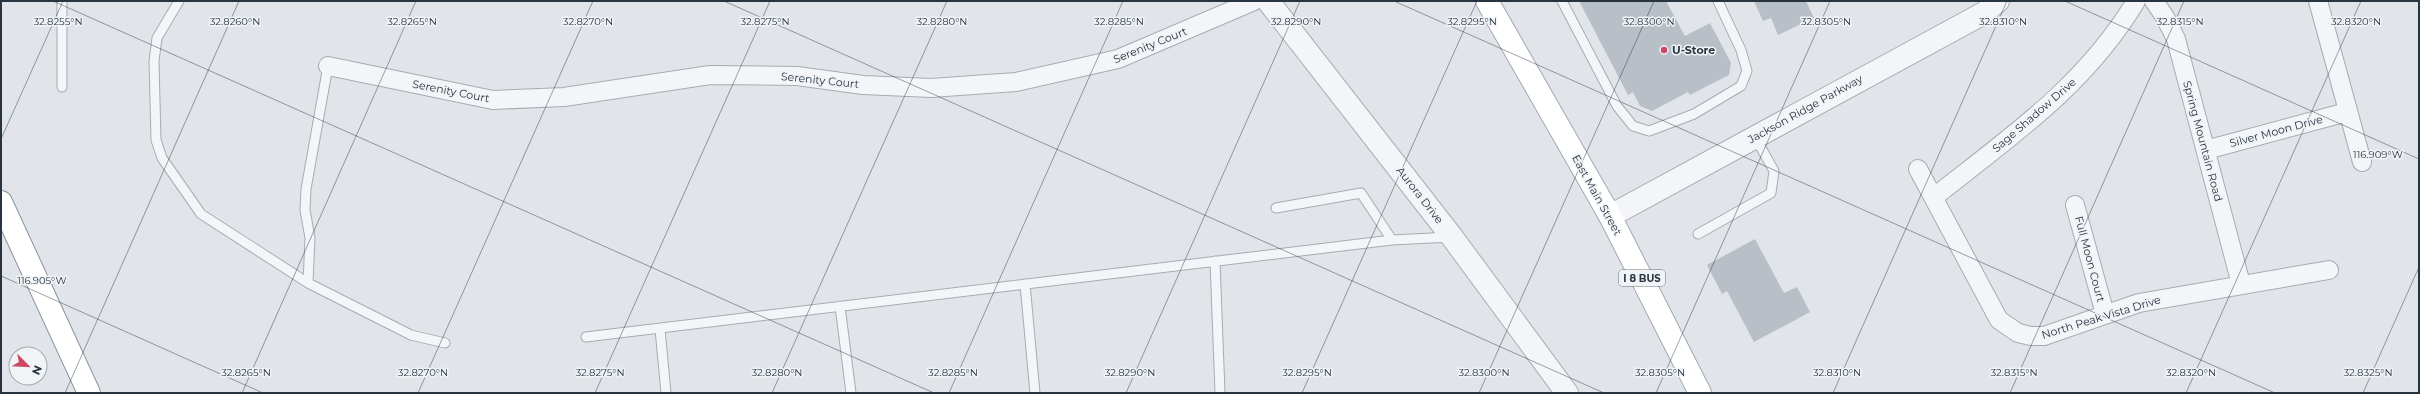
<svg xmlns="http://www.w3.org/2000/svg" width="2420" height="394" font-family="Montserrat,sans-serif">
<rect width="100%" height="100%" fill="#e1e5e9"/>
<path fill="#b8bfc6" d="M1579 1H1666L1685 36 1710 23 1731 63 1729 75 1690 95 1688 92 1652 111 1640 106 1633 92 1628 95Z
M1754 1H1806L1814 18 1778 35 1771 18 1763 21Z
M1755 239 1784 293 1797 287 1810 312 1754 342 1727 291 1722 294 1707 265Z"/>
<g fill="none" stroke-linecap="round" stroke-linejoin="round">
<g stroke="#a6acb3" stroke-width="11">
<path id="service" d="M179 1 157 38 154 61 156 140 162 158 201 214 308 283 411 335 445 343
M1562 1 1617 106 1633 126 1649 131 1694 114 1741 86 1747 71 1741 50 1718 1
M62 87V1
M1276 208 1361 193 1392 240
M1698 234 1771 193 1774 171 1755 137
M1215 261 1220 393
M308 283 310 238 305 210 306 189 328 66
M1025 284 1035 393
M840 306 851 393
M660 329 666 393
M586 337 1392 240 1451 237"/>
</g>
<g stroke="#a6acb3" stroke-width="20">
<path id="minor" d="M2154 1 2165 17 2176 39 2241 284
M2318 1 2362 162
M328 66 493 100 564 97 710 75 797 76 863 85 931 88 1016 82 1118 59 1254 1
M2206 150 2347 112
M1918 169 1999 320 2018 333 2031 336H2044L2139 303 2329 270
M1934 197C2010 137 2085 86 2136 1
M2075 205 2105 314"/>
</g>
<g stroke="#a6acb3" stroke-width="24">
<path id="tertiary" d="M1268 1 1452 237 1567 393
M1610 216 1984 13 1998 1"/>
</g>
<g stroke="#a0aab5" stroke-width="24">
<path id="primary" d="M1487 1 1610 216 1700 393"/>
</g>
<g stroke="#8894a0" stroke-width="24">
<path id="motorway" d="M1 202 89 393"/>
</g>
<use href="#service" stroke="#f4f5f8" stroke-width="9"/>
<use href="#minor" stroke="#f4f5f8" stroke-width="18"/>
<use href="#tertiary" stroke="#f4f5f8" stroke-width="22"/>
<use href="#primary" stroke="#fff" stroke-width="22"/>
<use href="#motorway" stroke="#fff" stroke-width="22"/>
</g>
<path fill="none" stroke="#293441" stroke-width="1" stroke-opacity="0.45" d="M53 1 934 393M724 1 1604 393M1394 1 2275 393M2065 1 2419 159M1 139 63 1M1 276 263 393M65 393 239 1M242 393 416 1M418 393 593 1M595 393 770 1M772 393 947 1M949 393 1123 1M1126 393 1300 1M1302 393 1477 1M1479 393 1654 1M1656 393 1830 1M1833 393 2007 1M2010 393 2184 1M2186 393 2361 1M2363 393 2419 267"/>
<circle fill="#cd4866" stroke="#f1f4f7" stroke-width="1.5" cx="1664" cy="50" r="4"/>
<g text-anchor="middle" stroke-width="3" stroke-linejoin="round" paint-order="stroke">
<rect fill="#f1f4f7" stroke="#656e78" stroke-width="1" x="1619" y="270" width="46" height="16" rx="3"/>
<g font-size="10" font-weight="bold" fill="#293441">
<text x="1642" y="282">I 8 BUS</text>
</g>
<g font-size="11" fill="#293441" stroke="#f1f4f7">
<text transform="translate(1150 45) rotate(-22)" y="4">Serenity Court</text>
<text transform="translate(820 80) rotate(6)" y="4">Serenity Court</text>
<text transform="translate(451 91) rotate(11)" y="4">Serenity Court</text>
<text transform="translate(1805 109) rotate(-29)" y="4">Jackson Ridge Parkway</text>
<text transform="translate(2034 115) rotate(-41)" y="4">Sage Shadow Drive</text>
<text transform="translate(2276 131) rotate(-15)" y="4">Silver Moon Drive</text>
<text transform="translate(2203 141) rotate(75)" y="4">Spring Mountain Road</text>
<text transform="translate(1420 195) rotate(52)" y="4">Aurora Drive</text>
<text transform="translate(1597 195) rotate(61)" y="4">East Main Street</text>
<text transform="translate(2090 259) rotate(75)" y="4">Full Moon Court</text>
<text transform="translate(2101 317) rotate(-17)" y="4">North Peak Vista Drive</text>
</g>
<g font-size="11" font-weight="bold" fill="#293441" stroke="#f1f4f7" text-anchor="start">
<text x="1672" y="54">U-Store</text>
</g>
</g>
<g font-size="10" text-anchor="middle" fill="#293441" stroke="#f1f4f7" stroke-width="3" stroke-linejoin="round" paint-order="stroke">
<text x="58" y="25">32.8255°N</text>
<text x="235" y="25">32.8260°N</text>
<text x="412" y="25">32.8265°N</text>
<text x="588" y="25">32.8270°N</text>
<text x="765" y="25">32.8275°N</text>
<text x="942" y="25">32.8280°N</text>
<text x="1119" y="25">32.8285°N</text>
<text x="1296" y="25">32.8290°N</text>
<text x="1472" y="25">32.8295°N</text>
<text x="1649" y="25">32.8300°N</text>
<text x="1826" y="25">32.8305°N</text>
<text x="2003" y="25">32.8310°N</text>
<text x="2180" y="25">32.8315°N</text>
<text x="2356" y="25">32.8320°N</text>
<text x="2378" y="158">116.909°W</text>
<text x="42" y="284">116.905°W</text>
<text x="246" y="376">32.8265°N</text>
<text x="423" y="376">32.8270°N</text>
<text x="600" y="376">32.8275°N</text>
<text x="777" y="376">32.8280°N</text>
<text x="953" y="376">32.8285°N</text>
<text x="1130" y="376">32.8290°N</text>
<text x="1307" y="376">32.8295°N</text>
<text x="1484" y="376">32.8300°N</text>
<text x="1660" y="376">32.8305°N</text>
<text x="1837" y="376">32.8310°N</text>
<text x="2014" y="376">32.8315°N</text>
<text x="2191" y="376">32.8320°N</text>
<text x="2368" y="376">32.8325°N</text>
</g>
<rect width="2420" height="394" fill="none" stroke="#293441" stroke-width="4"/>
<g transform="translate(28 366) rotate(114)"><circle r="19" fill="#f1f4f7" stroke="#a1a7ae"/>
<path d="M0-3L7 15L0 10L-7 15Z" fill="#cd4866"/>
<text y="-6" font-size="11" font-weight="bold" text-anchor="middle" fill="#293441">N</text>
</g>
</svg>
